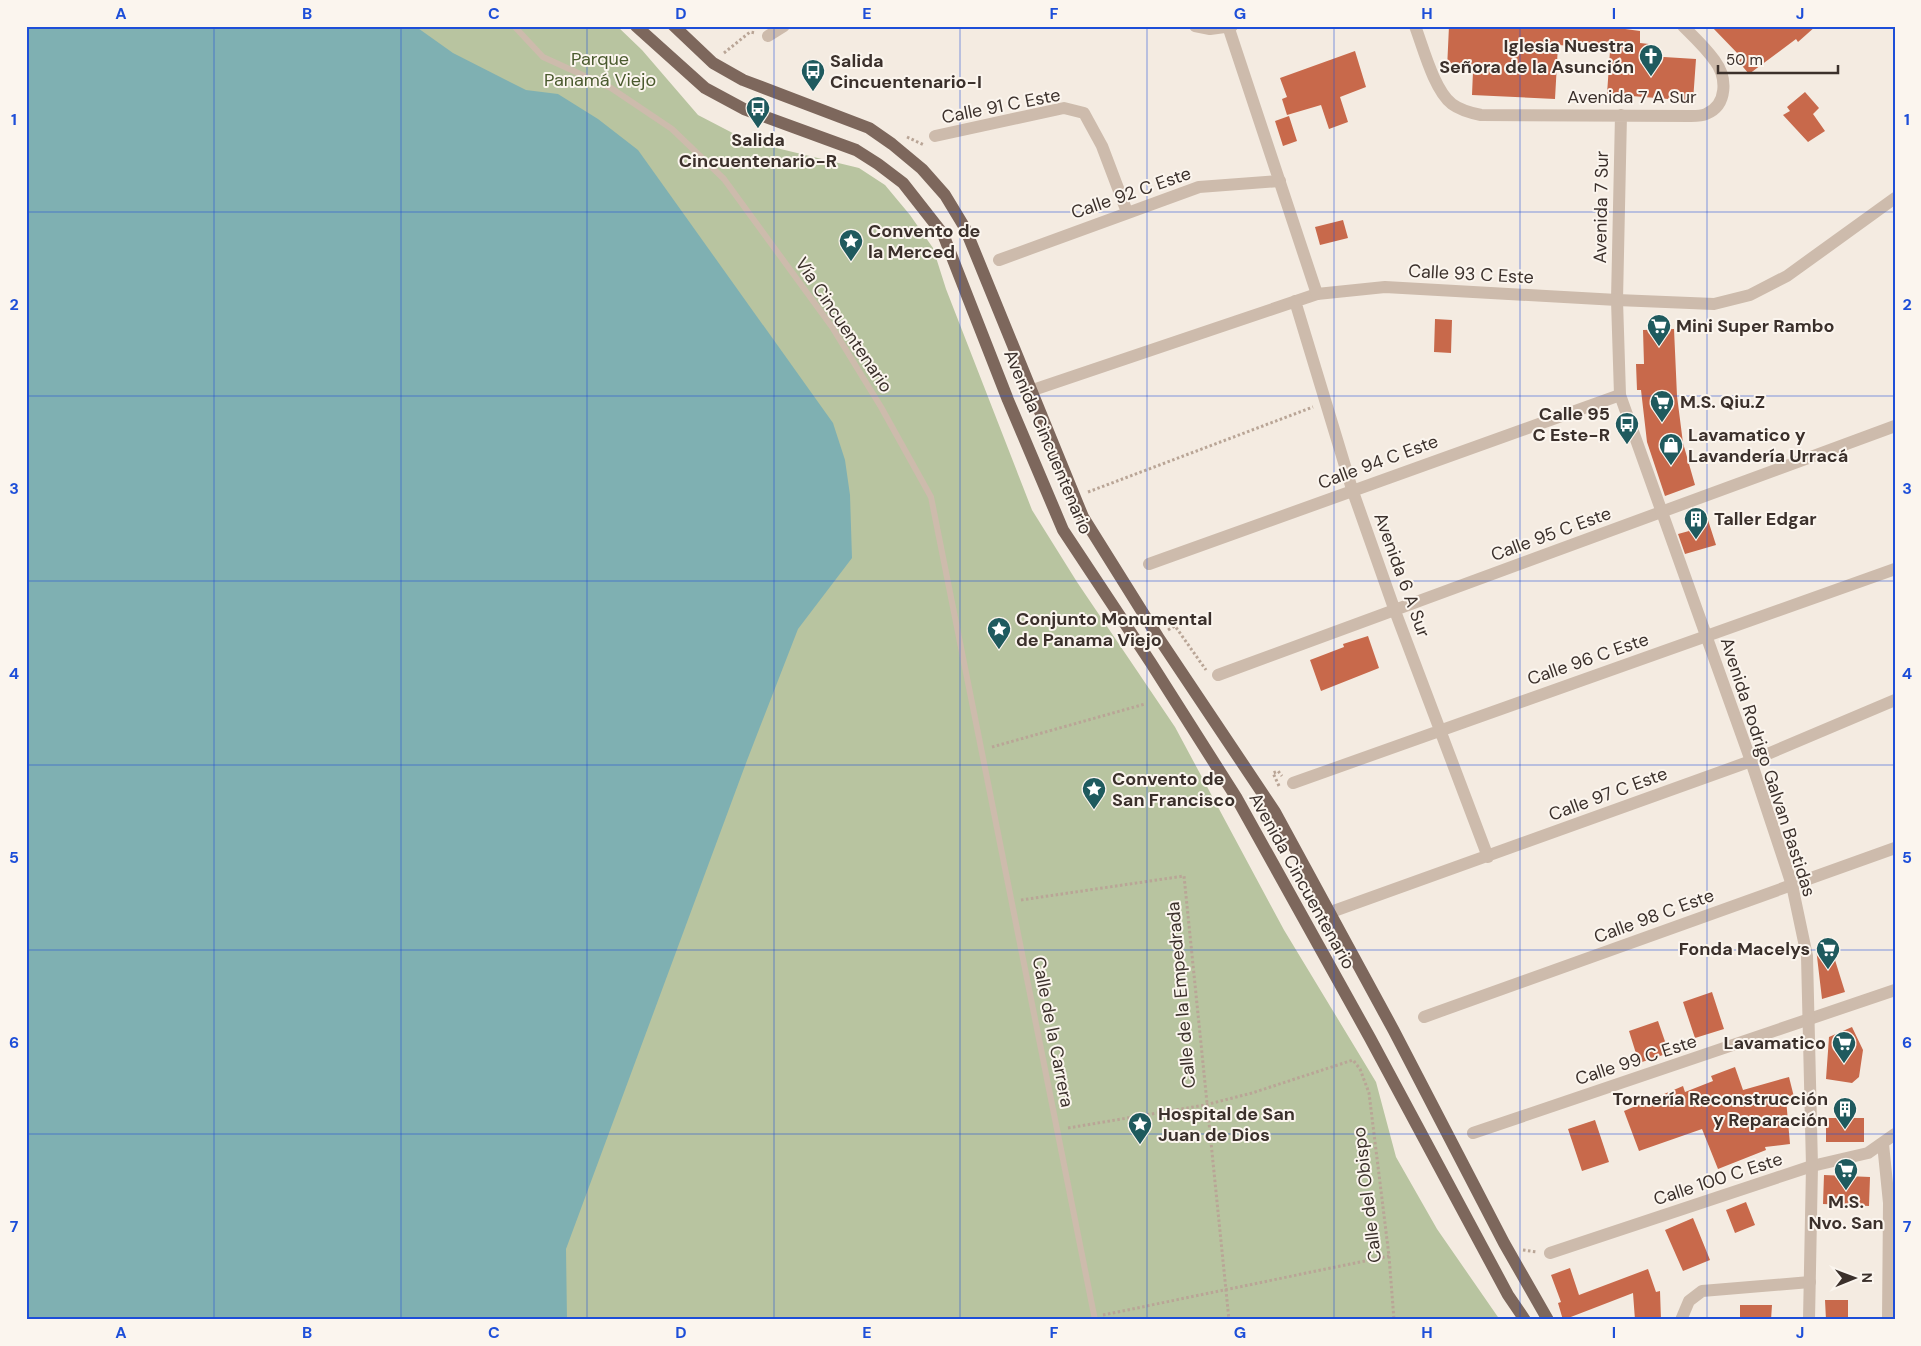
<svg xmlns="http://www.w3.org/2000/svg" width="1921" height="1346" font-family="'DM Sans',sans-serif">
<rect width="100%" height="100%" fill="#f4ebe1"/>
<path fill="#b8c4a0" d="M26 26H617L642 50 698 115 748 141 859 168 885 185 910 215 933 248 946 289 1032 510 1077 582 1175 727 1284 930 1376 1082 1396 1157 1437 1229 1500 1320H26Z"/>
<path fill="#7fb0b2" d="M26 26H415L453 53 526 90 558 94 598 119 638 150 833 423 845 460 850 495 852 558 798 629 746 763 566 1249 567 1320H26Z"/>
<path fill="#c8694b" d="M1449 26H1603L1640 31V43L1649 44 1648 56 1696 59 1693 101 1607 94 1610 51 1603 50V48L1558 45 1555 99 1472 95 1473 71 1447 69Z
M1711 26H1816L1798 42 1796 39 1749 74 1738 61 1742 58Z
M1355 51 1366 87 1340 97 1348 122 1329 129 1321 105 1287 115 1282 99 1287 97 1280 78Z
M1805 92 1819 108 1813 114 1825 131 1808 142 1783 115 1790 111 1787 107Z
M1289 116 1297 141 1283 146 1275 121Z
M1343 220 1348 238 1320 245 1315 227Z
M1435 319 1452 320 1451 353 1434 352Z
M1674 329 1677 396 1683 443 1695 485 1665 496 1647 442 1641 390H1637L1636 364H1644L1643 330Z
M1707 517 1716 545 1685 554 1678 534 1689 531 1686 523Z
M1368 636 1379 668 1321 691 1310 660 1344 647 1343 644Z
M1830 944 1845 992 1822 999 1816 948Z
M1712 992 1724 1029 1695 1038 1683 1002Z
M1658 1021 1669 1053 1639 1063 1629 1031Z
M1852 1027 1863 1050 1859 1077 1852 1083 1826 1079 1829 1037Z
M1735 1067 1743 1090 1789 1077 1794 1097 1786 1099 1790 1144 1765 1147 1766 1150 1718 1169 1702 1129 1639 1151 1624 1111 1683 1086 1685 1092 1713 1081 1711 1076Z
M1826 1118H1864V1142H1826Z
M1595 1120 1609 1162 1582 1171 1568 1129Z
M1824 1175 1870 1177 1869 1206 1823 1204Z
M1746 1202 1755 1225 1735 1233 1726 1210Z
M1693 1218 1710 1260 1683 1271 1665 1230Z
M1570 1268 1579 1295 1648 1269 1656 1292 1660 1291 1661 1320H1635L1633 1293 1563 1320 1558 1303 1561 1302 1551 1275Z
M1825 1300H1848V1320H1826Z
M1740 1305H1772L1771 1320 1740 1318Z"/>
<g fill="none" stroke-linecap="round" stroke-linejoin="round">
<path stroke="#b9a596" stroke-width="3" stroke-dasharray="2.5 2.5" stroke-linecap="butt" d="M724 53 750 32 755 33
M907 137 924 145
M1088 492 1313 407
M1168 630 1175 626 1206 670
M992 747 1145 704
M1279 786 1273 773 1278 771 1282 776
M1021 900 1184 876 1229 1320
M1068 1128 1205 1105 1252 1093 1353 1060 1360 1069 1369 1093 1389 1256 1394 1320
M1523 1250 1537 1252
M1103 1315 1389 1256"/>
<path stroke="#cdbbac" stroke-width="6" d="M514 26 543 57 611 88 672 129 724 179 832 327 881 407 931 497 1095 1320"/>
<path stroke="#cdbbac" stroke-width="12" d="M1195 26 1210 29 1232 26
M1415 26C1423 47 1434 90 1452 104 1460 110 1471 113 1481 115L1691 116C1695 116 1702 116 1706 114 1728 105 1727 77 1715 61 1706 48 1694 37 1683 26
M768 36 784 26
M1621 115 1617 300 1714 304 1750 295 1787 276 1895 198
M935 136 1064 108 1084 113 1102 146 1127 212
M999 260 1199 187 1280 181
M1295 301 1352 489 1395 611 1488 857
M1030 391 1317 294
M1149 564 1620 395
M1218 675 1895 426
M1293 783 1895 569
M1331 912 1751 761 1895 700
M1424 1017 1895 848
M1473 1133 1895 990
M1883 1144 1889 1203 1888 1320
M1550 1253 1812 1166 1868 1153 1895 1134
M1681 1320 1689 1301 1702 1291 1810 1282"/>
<path stroke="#cdbbac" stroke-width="12" d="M1228 26 1317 294 1385 287 1617 300 1620 395 1751 761 1792 885 1807 956 1812 1166 1809 1320"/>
<path stroke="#7d675c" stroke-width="12" d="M636 26 705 88 744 109 856 150 878 164 903 183 943 234 1008 400 1063 530 1151 663 1236 797 1370 1038 1508 1295 1525 1320
M674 26 713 63 743 80 869 128 892 144 922 169 945 195 965 228 1083 517 1158 637 1275 812 1394 1031 1504 1243 1548 1320"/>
</g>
<path fill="none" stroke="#1d4ed8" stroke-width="1" stroke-opacity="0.55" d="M214 26V1320M401 26V1320M587 26V1320M774 26V1320M960 26V1320M1147 26V1320M1334 26V1320M1520 26V1320M1707 26V1320M26 212H1895M26 396H1895M26 581H1895M26 765H1895M26 950H1895M26 1134H1895"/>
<defs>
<g id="church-pin" transform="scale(1.25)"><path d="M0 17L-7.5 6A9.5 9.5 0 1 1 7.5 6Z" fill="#1f5a5e" stroke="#fbf5ee"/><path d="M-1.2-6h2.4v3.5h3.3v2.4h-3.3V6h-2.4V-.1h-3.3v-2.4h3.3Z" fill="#fff"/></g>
<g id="bus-pin" transform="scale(1.25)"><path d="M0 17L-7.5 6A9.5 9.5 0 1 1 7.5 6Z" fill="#1f5a5e" stroke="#fbf5ee"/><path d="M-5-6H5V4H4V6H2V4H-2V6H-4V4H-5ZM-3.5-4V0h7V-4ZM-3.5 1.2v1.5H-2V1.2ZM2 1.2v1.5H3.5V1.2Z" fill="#fff"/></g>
<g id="sight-pin" transform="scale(1.25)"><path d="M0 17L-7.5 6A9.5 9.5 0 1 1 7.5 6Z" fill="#1f5a5e" stroke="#fbf5ee"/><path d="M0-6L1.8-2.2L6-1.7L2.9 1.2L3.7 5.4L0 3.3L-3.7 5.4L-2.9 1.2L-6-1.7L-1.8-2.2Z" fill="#fff"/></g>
<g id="supermarket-pin" transform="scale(1.25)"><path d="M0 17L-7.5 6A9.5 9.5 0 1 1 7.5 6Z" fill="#1f5a5e" stroke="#fbf5ee"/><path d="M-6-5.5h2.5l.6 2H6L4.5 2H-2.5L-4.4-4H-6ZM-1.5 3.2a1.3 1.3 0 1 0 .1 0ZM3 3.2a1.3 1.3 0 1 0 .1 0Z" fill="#fff"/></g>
<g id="shop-pin" transform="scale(1.25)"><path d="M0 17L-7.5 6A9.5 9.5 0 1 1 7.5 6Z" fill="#1f5a5e" stroke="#fbf5ee"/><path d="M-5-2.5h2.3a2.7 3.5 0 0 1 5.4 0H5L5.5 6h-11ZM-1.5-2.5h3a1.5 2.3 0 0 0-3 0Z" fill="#fff"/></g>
<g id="building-pin" transform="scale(1.25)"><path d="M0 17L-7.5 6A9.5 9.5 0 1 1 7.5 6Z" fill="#1f5a5e" stroke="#fbf5ee"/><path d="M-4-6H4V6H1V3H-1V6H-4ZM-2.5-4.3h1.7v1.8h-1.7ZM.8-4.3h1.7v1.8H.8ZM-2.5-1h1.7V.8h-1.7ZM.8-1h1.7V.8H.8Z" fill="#fff"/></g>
</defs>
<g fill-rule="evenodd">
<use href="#church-pin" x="1651" y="56"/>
<use href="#bus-pin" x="813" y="71"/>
<use href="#bus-pin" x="758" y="108"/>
<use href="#sight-pin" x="851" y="241"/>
<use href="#supermarket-pin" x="1659" y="326"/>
<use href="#supermarket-pin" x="1662" y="402"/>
<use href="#bus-pin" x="1627" y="424"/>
<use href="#shop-pin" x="1671" y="445"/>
<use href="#building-pin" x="1696" y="519"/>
<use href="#sight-pin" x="999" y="629"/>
<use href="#sight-pin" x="1094" y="789"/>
<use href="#supermarket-pin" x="1828" y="949"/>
<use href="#supermarket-pin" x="1844" y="1043"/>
<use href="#building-pin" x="1845" y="1109"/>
<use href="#sight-pin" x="1140" y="1124"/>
<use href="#supermarket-pin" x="1846" y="1170"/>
</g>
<g text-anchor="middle" stroke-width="4" stroke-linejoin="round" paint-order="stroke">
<g font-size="18" font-weight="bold" fill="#3b302b" stroke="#fbf5ee" text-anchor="start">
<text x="1634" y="52" text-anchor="end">Iglesia Nuestra<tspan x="1634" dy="21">Señora de la Asunción</tspan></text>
<text x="830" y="67">Salida<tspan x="830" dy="21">Cincuentenario-I</tspan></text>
<text x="758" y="146" text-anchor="middle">Salida<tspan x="758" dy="21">Cincuentenario-R</tspan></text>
<text x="868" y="237">Convento de<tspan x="868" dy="21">la Merced</tspan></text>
<text x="1676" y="332">Mini Super Rambo</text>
<text x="1680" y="408">M.S. Qiu.Z</text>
<text x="1610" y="420" text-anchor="end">Calle 95<tspan x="1610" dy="21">C Este-R</tspan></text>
<text x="1688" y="441">Lavamatico y<tspan x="1688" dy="21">Lavandería Urracá</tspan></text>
<text x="1714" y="525">Taller Edgar</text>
<text x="1016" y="625">Conjunto Monumental<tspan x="1016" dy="21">de Panama Viejo</tspan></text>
<text x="1112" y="785">Convento de<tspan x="1112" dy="21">San Francisco</tspan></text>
<text x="1810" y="955" text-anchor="end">Fonda Macelys</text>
<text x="1826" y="1049" text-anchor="end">Lavamatico</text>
<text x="1828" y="1105" text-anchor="end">Tornería Reconstrucción<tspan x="1828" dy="21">y Reparación</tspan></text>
<text x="1158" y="1120">Hospital de San<tspan x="1158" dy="21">Juan de Dios</tspan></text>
<text x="1846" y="1208" text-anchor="middle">M.S.<tspan x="1846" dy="21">Nvo. San</tspan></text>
</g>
<g font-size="18" fill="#4a5a2e" stroke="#fbf5ee">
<text x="600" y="65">Parque<tspan x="600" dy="21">Panamá Viejo</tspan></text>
</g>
<g font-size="18" fill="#3b302b" stroke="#fbf5ee">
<text x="1632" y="103">Avenida 7 A Sur</text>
<text transform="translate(1001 106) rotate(-11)" y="6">Calle 91 C Este</text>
<text transform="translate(1131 193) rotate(-19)" y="6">Calle 92 C Este</text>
<text transform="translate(1601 207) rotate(-89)" y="6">Avenida 7 Sur</text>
<text transform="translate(1471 274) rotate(3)" y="6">Calle 93 C Este</text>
<text transform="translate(844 325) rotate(56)" y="6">Vía Cincuentenario</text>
<text transform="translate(1048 442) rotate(67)" y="6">Avenida Cincuentenario</text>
<text transform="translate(1378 462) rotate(-20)" y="6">Calle 94 C Este</text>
<text transform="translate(1551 534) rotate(-20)" y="6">Calle 95 C Este</text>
<text transform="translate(1402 575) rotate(70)" y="6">Avenida 6 A Sur</text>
<text transform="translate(1588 659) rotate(-19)" y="6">Calle 96 C Este</text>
<text transform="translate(1768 767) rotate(72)" y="6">Avenida Rodrigo Galvan Bastidas</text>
<text transform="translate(1608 794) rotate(-20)" y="6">Calle 97 C Este</text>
<text transform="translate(1302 881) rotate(61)" y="6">Avenida Cincuentenario</text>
<text transform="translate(1654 916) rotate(-20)" y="6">Calle 98 C Este</text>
<text transform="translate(1181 995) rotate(-95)" y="6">Calle de la Empedrada</text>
<text transform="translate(1053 1032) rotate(79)" y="6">Calle de la Carrera</text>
<text transform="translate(1636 1060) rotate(-18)" y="6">Calle 99 C Este</text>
<text transform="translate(1718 1179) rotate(-18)" y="6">Calle 100 C Este</text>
<text transform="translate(1367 1195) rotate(-97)" y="6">Calle del Obispo</text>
</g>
</g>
<rect width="1921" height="1346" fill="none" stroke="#fbf5ee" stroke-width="55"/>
<g transform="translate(1854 1278) rotate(89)" stroke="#fbf5ee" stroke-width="4" paint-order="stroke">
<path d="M0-4L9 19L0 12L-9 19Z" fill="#3b302b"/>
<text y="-8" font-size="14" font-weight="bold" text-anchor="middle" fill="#3b302b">N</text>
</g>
<path d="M1718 65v8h120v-8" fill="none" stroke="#3b302b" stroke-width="2.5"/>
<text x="1726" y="65" font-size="15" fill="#3b302b" stroke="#fbf5ee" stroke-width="4" paint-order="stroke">50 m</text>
<rect x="28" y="28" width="1866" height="1290" fill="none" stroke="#1d4ed8" stroke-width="2"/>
<g font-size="16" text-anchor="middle" font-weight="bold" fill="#1d4ed8">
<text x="121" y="19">A</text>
<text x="307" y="19">B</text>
<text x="494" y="19">C</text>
<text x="681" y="19">D</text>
<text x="867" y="19">E</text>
<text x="1054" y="19">F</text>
<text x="1240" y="19">G</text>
<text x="1427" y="19">H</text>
<text x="1614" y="19">I</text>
<text x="1800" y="19">J</text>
<text x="14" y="125">1</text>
<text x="1907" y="125">1</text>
<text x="14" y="310">2</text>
<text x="1907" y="310">2</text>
<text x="14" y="494">3</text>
<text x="1907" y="494">3</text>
<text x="14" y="679">4</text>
<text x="1907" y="679">4</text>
<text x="14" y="863">5</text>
<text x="1907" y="863">5</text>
<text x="14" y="1048">6</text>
<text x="1907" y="1048">6</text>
<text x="14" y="1232">7</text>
<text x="1907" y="1232">7</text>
<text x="121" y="1338">A</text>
<text x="307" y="1338">B</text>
<text x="494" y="1338">C</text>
<text x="681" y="1338">D</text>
<text x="867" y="1338">E</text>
<text x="1054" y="1338">F</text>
<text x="1240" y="1338">G</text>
<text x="1427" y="1338">H</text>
<text x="1614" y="1338">I</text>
<text x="1800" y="1338">J</text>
</g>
</svg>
